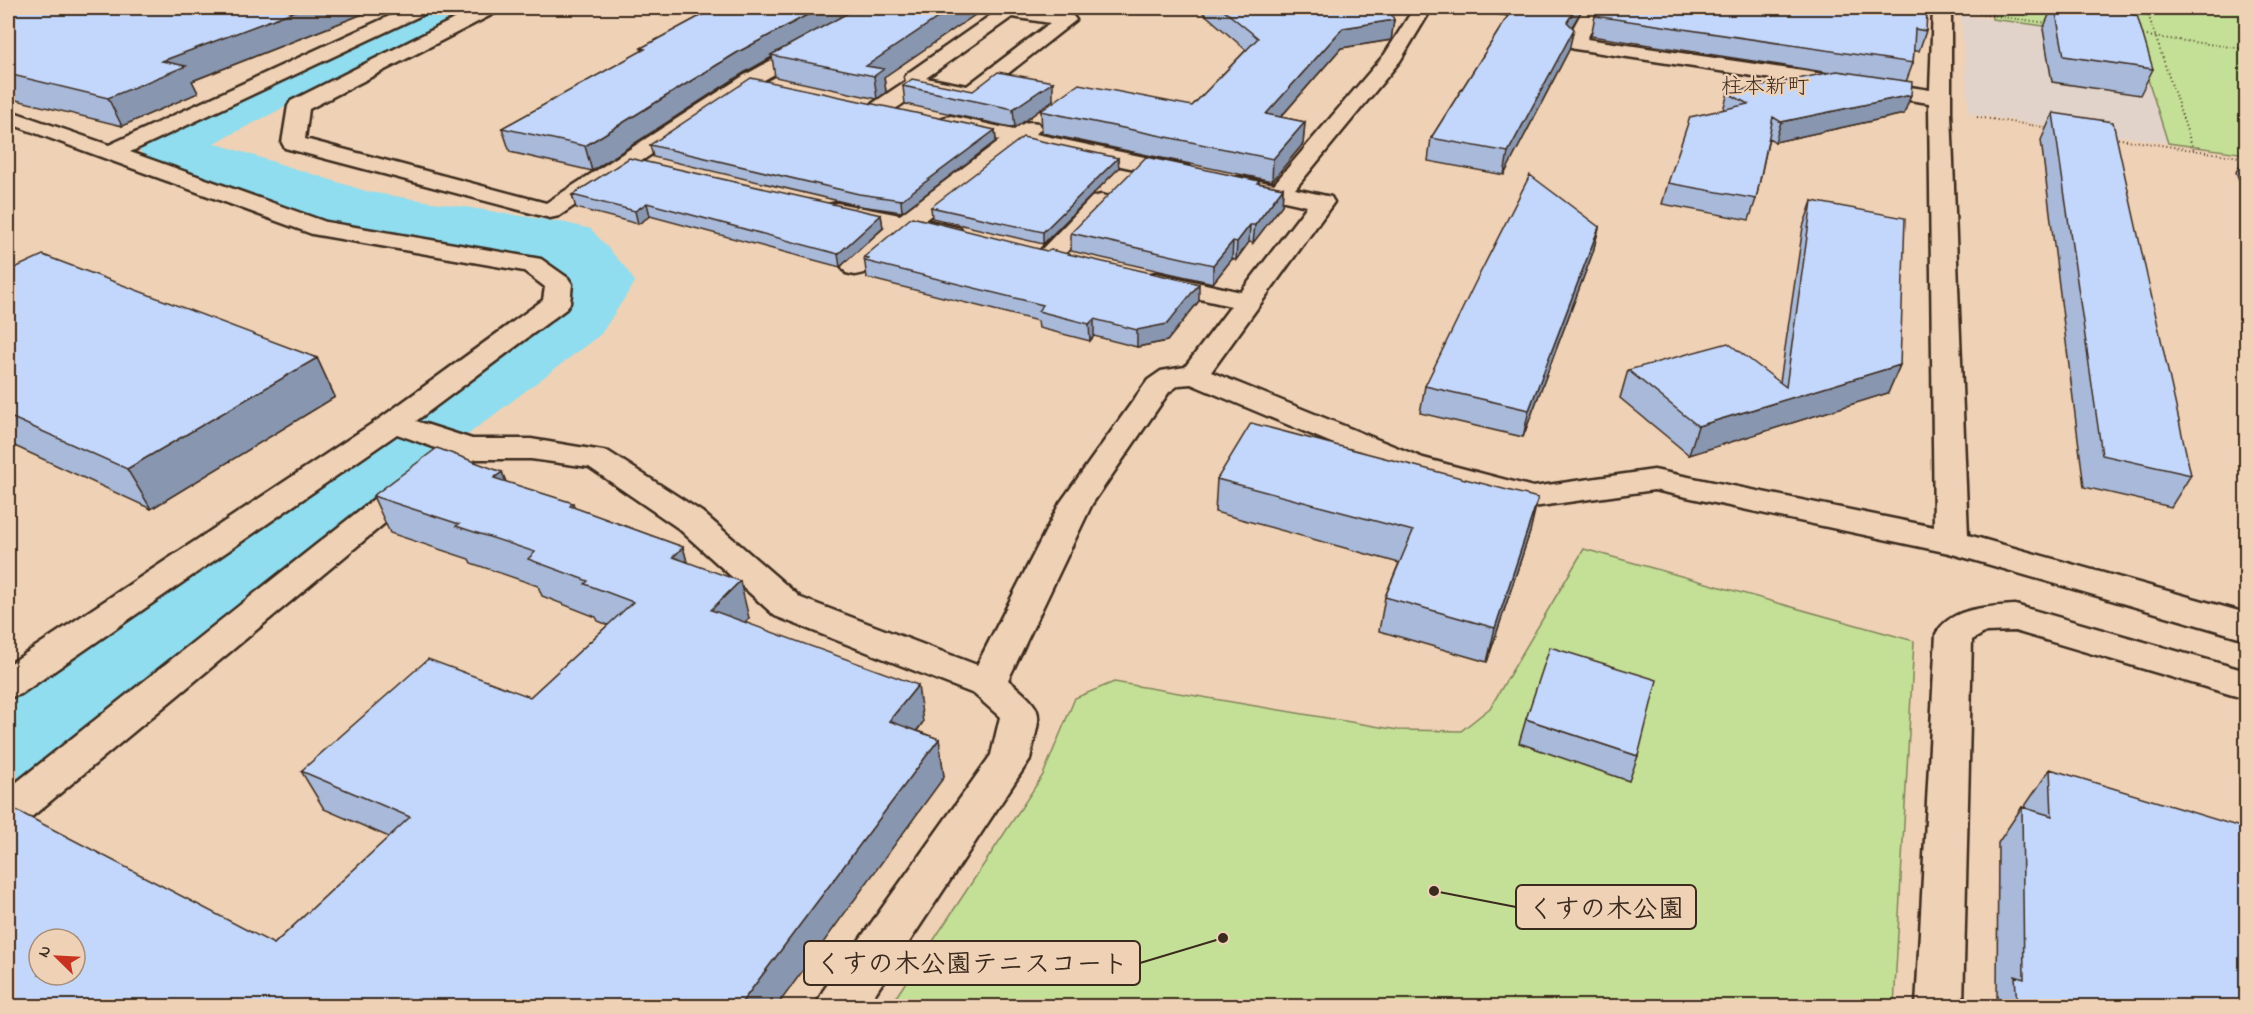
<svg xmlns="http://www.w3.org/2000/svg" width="2254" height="1014" font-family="'Indie Flower','Klee One',sans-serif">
<rect width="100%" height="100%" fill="#efd1b5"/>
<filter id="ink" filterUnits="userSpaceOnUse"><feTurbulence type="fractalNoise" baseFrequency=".0167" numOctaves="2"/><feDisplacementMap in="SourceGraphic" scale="12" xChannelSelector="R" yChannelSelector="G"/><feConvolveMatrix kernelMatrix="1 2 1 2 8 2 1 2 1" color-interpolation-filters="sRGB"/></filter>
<g filter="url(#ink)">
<path fill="#e2d3ca" d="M1961 15 2135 38 2168 143 1969 114Z"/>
<path fill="#c4df96" stroke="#80845a" stroke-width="1.5" d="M1991 8H2246V154L2168 143 2135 38 1992 19Z
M1584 549 1914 641 1894 1006H890L1043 775 1075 698 1114 682 1398 730 1461 731 1490 708Z"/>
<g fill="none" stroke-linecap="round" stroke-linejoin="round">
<path fill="#90ddef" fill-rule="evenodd" d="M401 8H467L459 19 214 143 369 192 566 223 591 229 625 267 635 282 601 334 434 460 188 678 47 791 8 804V703L116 626 374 424 547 302 561 283 543 261 335 225 148 162 139 149 148 136 163 121Z"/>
<g stroke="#3b2a1e" stroke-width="5">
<path id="minor" d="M407 8H430L428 12 130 152 326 222 541 259 568 278 572 284 570 303 566 309 416 421 472 439H531L609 452 702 512 801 598 977 665 1060 503 1148 380 1161 371 1185 367 1231 306 1147 287 1143 281 1147 275 1156 273 1241 292 1307 206 1231 189 1227 184 1231 179 1239 177 1274 184 1385 54 1414 8H1432L1400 61 1295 189 1331 197 1334 202 1211 372 1423 458 1533 487 1654 470 1934 527 1929 103 1575 49 1568 47 1565 43 1584 8H1602L1587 39 1930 90 1933 8H1951V112L1968 535 2246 613V639L1949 553 1654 490 1533 507 1401 472 1191 384 1179 385 1169 392 1092 504 1008 680C1048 714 1040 710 1030 759L867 1006H816L823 991 991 755 1000 717 974 694 775 616 678 528 589 467 531 459H476L421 493 23 824 8 829V789L399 479 444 451 397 434 21 694 8 698V665L382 417 543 300 545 287 524 271 312 234 8 123V110L109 145Z
M476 8H499L497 12 309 109 305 139 546 203 743 76 865 8H887L885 12 757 84 559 216 550 218 285 148 282 143 288 106 291 101Z
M1001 8H1022L1066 14 1073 16 1076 20 978 97 971 99 921 90C907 100 891 117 873 113L870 108 873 103 906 81 905 77 908 73ZM1012 17 1050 23 967 86 926 78Z
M951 116 1014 130C1022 123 1027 121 1038 123L1041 128 1036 134 1182 165 1190 167 1194 172 1190 177 1182 179 1022 145 925 220 960 228 964 233 960 238 951 241 910 232 864 273 855 275 846 273 842 267 846 261 886 227 828 215 825 210 828 205 837 203 900 215 1000 140 943 128 940 123 943 118Z
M1101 195 1110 197 1113 202 1110 207 1057 262 1048 265 1039 262 1035 257 1039 252 1092 197Z
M2015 605 2246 671V699L2015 631 1986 632 1972 640 1963 1006H1916L1936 634C1951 607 1987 607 2015 605Z"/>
</g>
<path stroke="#3b2a1e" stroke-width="2" stroke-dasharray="1 3" stroke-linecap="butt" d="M2146 8 2193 149
M1979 14 2048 23
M2139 35 2246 49
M1977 117 2050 128
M2114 138 2246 158"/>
<use href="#minor" fill="#efd1b5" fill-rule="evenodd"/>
</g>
<path fill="#a8b9d9" stroke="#3b2a1e" stroke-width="1.5" d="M8 8H378L192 81 198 93 122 126 8 98Z
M715 8H985L884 77 886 92 877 99 775 77 772 57 742 74 592 171 510 152 502 128 642 51 641 48Z
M1201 8H1389L1394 20 1391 40 1341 48 1281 117 1305 122 1303 144 1272 181 1042 133 1041 111 1192 106 1246 50 1201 11Z
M1453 8H1583L1572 27 1569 50 1504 175 1428 161 1431 138 1508 16Z
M1927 8 1926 31 1919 51H1914L1913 63 1906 82 1904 114 1775 142 1769 138 1756 199 1749 220 1662 204 1668 183 1723 110 1728 93 1830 73 1591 36 1595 16Z
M2052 8H2083L2153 69 2140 95 2052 82 2043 29Z
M903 86 973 91 1053 100 1015 128 905 104Z
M2053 113 2191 475 2171 507 2084 487 2041 140Z
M995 130 996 141 902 212 860 206 653 157 650 145Z
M2247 154V200L2236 172Z
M1119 168 1043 244 932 218 931 207Z
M1259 181V183L1283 188 1282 205 1253 243 1249 242 1236 260 1232 259 1213 283 1071 251V233Z
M572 195 881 215 883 228 840 267 650 216 638 224 576 208Z
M1812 201 1900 365 1888 393 1689 455 1620 398 1628 370 1780 382 1803 227Z
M1599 227 1593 252 1523 437 1420 413 1425 386Z
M864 257 1199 301 1167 341 1137 347 1094 336 1090 341 1039 328 1038 321 867 278Z
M8 271 317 358 335 397 151 509 8 443Z
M502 472 506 482 573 503 575 508 683 547 687 562 749 618 745 622 923 722 917 731 939 739 944 777 274 944 389 837 324 809 301 771 530 697 608 625 598 621 596 617 542 596 538 586 471 563 469 559 390 533 373 496Z
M1217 479 1530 532 1487 662 1379 631 1385 597 1399 563 1215 512Z
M1526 719 1638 756 1629 781 1519 743Z
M2050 769 2247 1006H1992L1997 1000 1998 843 2022 807 2025 808V806Z"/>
<path fill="#8896b0" stroke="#3b2a1e" stroke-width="1.5" d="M303 8H378L192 81 198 93 122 126 108 98 162 61Z
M820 8H861L771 55 772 57 742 74 592 171 585 146 738 52Z
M952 8H985L884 77 886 92 877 99 874 76 866 66Z
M1576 8H1583L1563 42 1567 22Z
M1394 20 1391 40 1341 48 1264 136 1266 114 1343 28Z
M1574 29 1569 50 1504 175 1508 152Z
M1053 82V100L1015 128 1013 109Z
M1911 95 1904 114 1775 142 1781 122Z
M1305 122 1303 144 1272 181 1273 159Z
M995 130 996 141 902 212 901 200Z
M1118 158 1119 168 1043 244V232Z
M1283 188 1282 205 1253 243 1255 225Z
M647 203 650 216 638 224 635 211Z
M881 215 883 228 840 267 838 254Z
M1250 225 1249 242 1236 260 1237 242Z
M1599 227 1593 252 1523 437 1529 410Z
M1233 241 1232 259 1213 283V265Z
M1199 284V301L1167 341 1137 347V330Z
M1094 319V336L1090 341 1089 324Z
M317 358 335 397 151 509 127 469Z
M1900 365 1888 393 1689 455 1698 426Z
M502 472 516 508 494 478Z
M1538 498 1530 532 1487 662 1495 628Z
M683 547 693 584 673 557Z
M740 581 749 618 721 647 711 610Z
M918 685 923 722 896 759 889 721Z
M939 739 944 777 777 1006H739Z"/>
<path fill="#c3d7fc" stroke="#3b2a1e" stroke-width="1.5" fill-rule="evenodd" d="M8 8H303L162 61 186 66 108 98 8 74Z
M715 8H820L738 52 585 146 502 128 645 49 641 48Z
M857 8H952L866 66 884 69 874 76 771 55Z
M1221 8H1389L1394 20 1343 28 1266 114 1305 122 1273 159 1041 111 1079 84 1192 106 1258 38Z
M1513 8H1576L1567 22 1574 29 1508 152 1431 138Z
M1599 8H1927L1926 31 1915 29 1913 63 1595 16Z
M2055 8H2083L2137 15 2153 69 2064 56Z
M1837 71 1912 82 1911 95 1781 122 1773 117 1756 199 1668 183 1690 117 1748 104 1728 93Z
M998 72 1053 82 1013 109 903 86 912 79 973 91Z
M751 78 995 130 901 200 859 194 650 145Z
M2053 113 2113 122 2191 475 2102 455Z
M1023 137 1118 158 1043 232 931 207Z
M1146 157 1259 181 1257 183 1283 188 1255 225H1250L1237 242 1233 241 1213 265 1071 233Z
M629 158 881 215 838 254 647 203 635 211 572 195Z
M1530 175 1599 227 1529 410 1425 386 1475 283Z
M1812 201 1905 218 1900 365 1698 426 1628 370 1728 343 1786 387Z
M912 217 1047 251 1051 250 1199 284 1167 324 1137 330 1094 319 1089 324 1038 311 1043 305 865 261 869 258 864 257Z
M43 255 317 358 127 469 8 416V271Z
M1251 423 1538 498 1495 628 1385 597 1413 531 1217 479Z
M437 448 502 472 494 478 573 503 570 506 683 547 673 557 740 581 711 610 918 685 889 721 939 739 739 1006H8V806L274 944 410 817 301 771 428 659 530 697 633 602 585 584 588 581 528 559 535 552 456 526 459 524 373 496ZM39 939H75V975H39Z
M1550 647 1657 680 1638 756 1526 719Z
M2050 769 2247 829V1006H2017L2015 976 2024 979 2022 807 2052 816Z"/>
</g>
<g text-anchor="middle" stroke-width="4.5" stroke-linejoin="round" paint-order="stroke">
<g font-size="22" fill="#3b2a1e" stroke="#efd1b5">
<text x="1765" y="93">柱本新町</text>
</g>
</g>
<path fill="none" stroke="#3b2a1e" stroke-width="2" d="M1434 891L1516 907M1223 938L1140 963"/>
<g fill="#3b2a1e" stroke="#efd1b5" stroke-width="2">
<circle cx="1434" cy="891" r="6"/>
<circle cx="1223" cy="938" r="6"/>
</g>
<g fill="#efd1b5" stroke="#3b2a1e" stroke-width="2">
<rect x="1516" y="885" width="180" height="44" rx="6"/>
<rect x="804" y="941" width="336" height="44" rx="6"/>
</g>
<g font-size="26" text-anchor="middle" font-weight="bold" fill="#3b2a1e">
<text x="1606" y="917">くすの木公園</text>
<text x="972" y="972">くすの木公園テニスコート</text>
</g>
<rect width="2254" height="1014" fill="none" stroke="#efd1b5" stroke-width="30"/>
<rect x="15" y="15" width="2224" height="984" fill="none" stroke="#3b2a1e" stroke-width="2" filter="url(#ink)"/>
<g transform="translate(57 957) rotate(294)"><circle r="28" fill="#efd1b5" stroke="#a78e79" stroke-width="1.5"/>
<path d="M0-4.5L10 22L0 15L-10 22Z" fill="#c8321e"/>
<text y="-9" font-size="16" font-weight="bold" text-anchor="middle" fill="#3b2a1e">N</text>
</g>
</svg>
